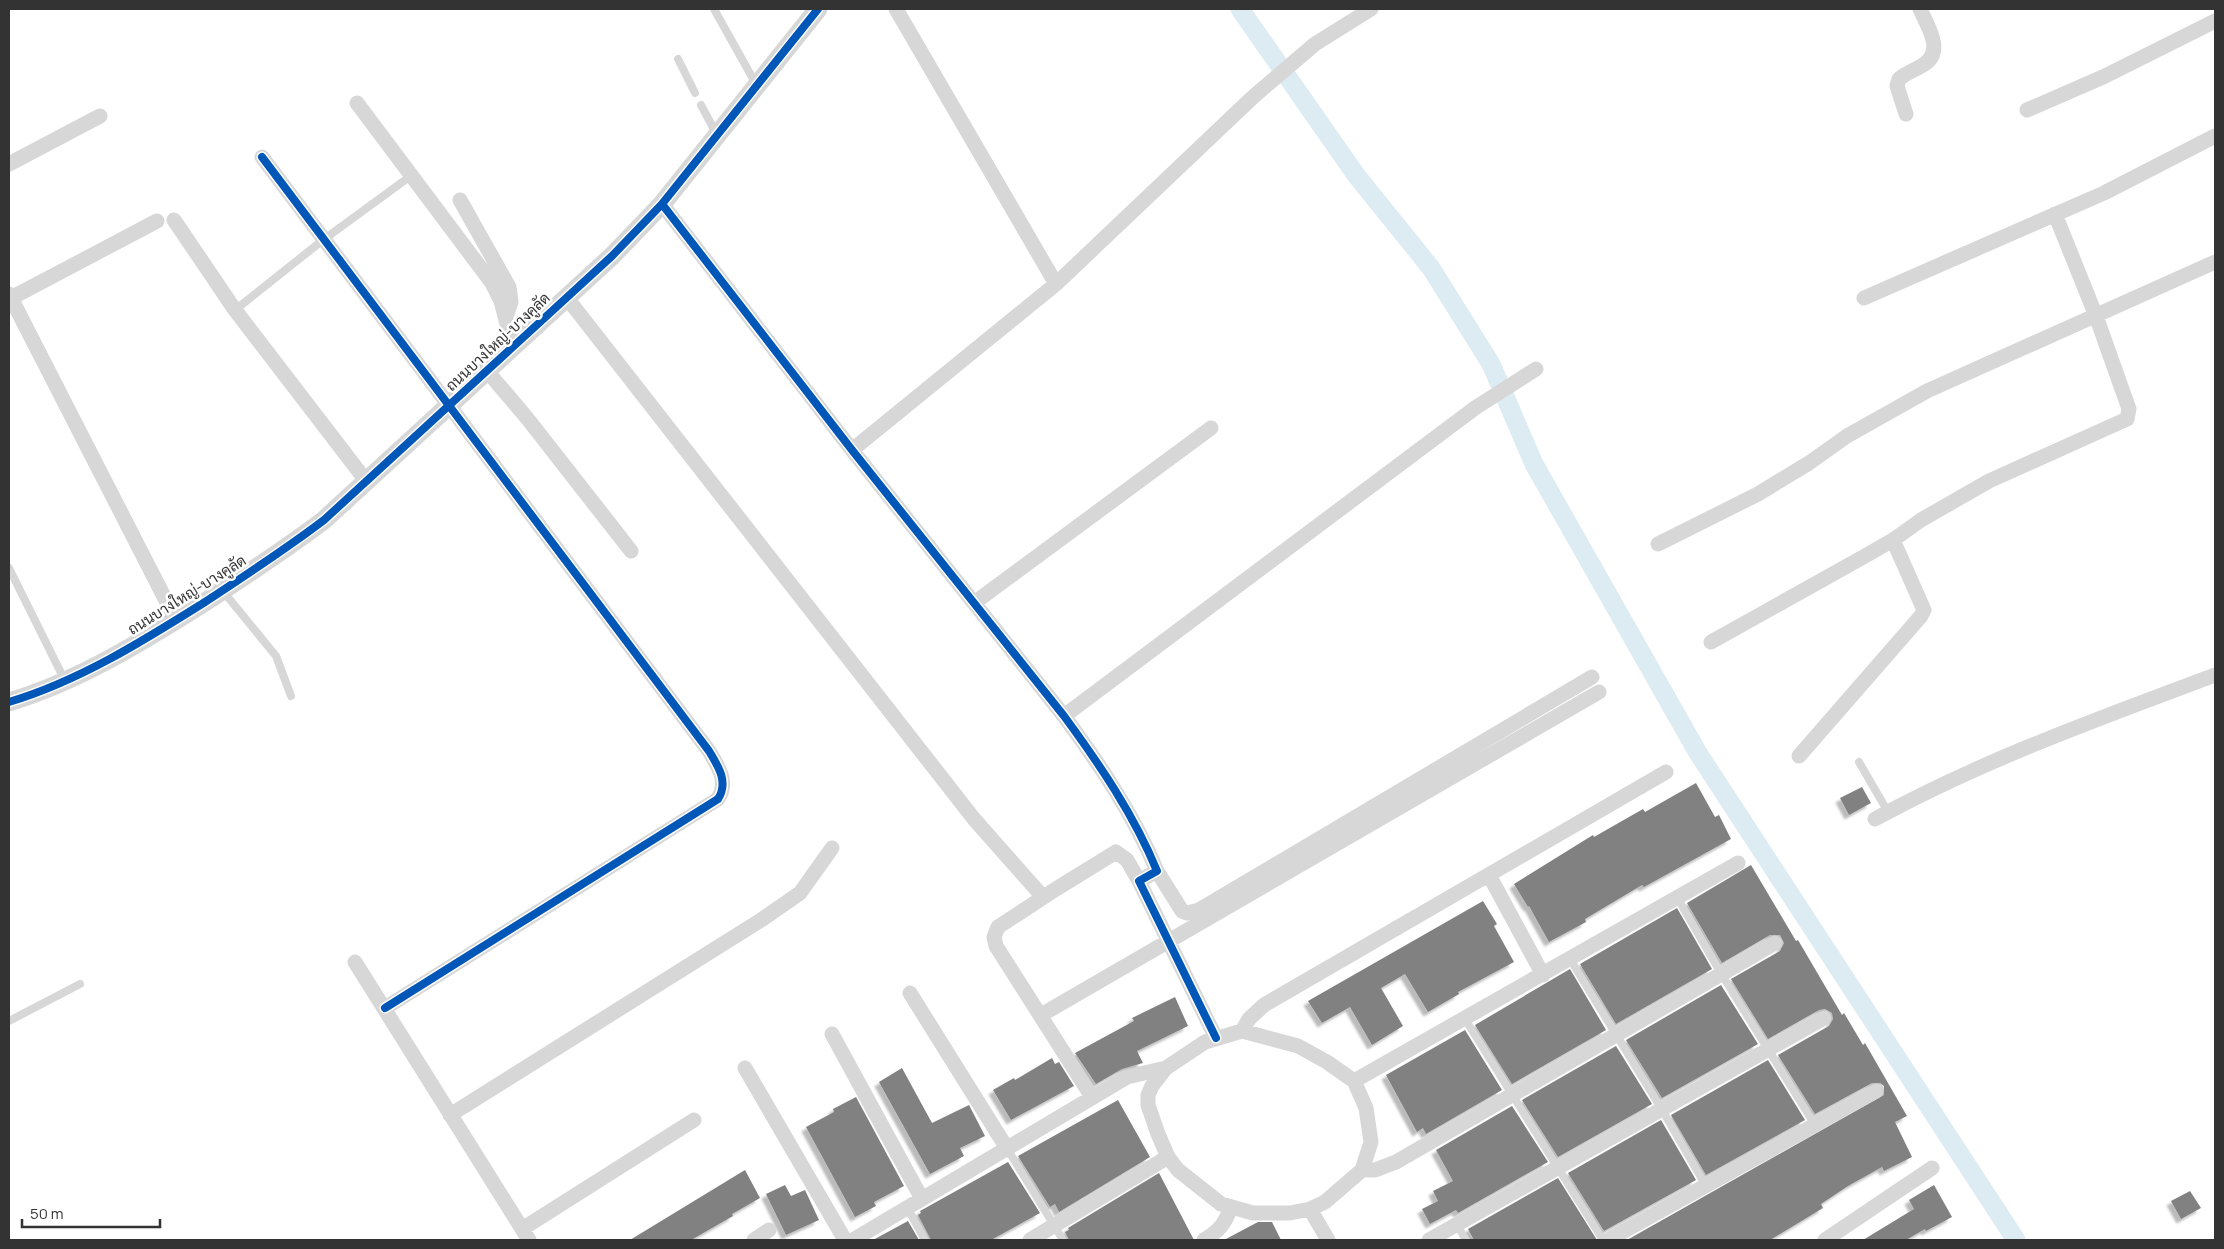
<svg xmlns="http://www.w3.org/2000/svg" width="2224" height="1249" font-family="Manrope,Sarabun,sans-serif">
<defs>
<filter id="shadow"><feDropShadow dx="-4.5" dy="4.5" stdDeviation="1" flood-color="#0004"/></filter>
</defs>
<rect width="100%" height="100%" fill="#fff"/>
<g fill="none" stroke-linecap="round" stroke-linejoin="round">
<path stroke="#ddebf3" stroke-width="19" d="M1240 9 1356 175 1431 268 1491 364 1534 464 1698 753 2016 1240"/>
</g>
<path fill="#818181" filter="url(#shadow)" d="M1696 783 1715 817 1719 815 1731 839 1644 887 1642 885 1585 919 1586 922 1549 942 1529 906 1528 907 1514 884 1593 835 1594 837 1643 809 1645 812Z
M1862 787 1871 803 1849 815 1840 798Z
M1751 865 1796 941 1798 940 1842 1015 1844 1013 1863 1045 1865 1043 1907 1116 1895 1122 1912 1157 1884 1171 1882 1167 1848 1186 1821 1204 1823 1208 1770 1240H1627L1884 1095V1086L1880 1083H1872L1815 1114 1778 1055 1829 1026 1833 1019 1832 1013 1825 1009 1819 1010 1768 1039 1731 979 1780 951 1784 943 1780 935H1770L1722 963 1687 903Z
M1483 901 1497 924 1494 926 1514 962 1458 992 1459 994 1428 1012 1405 974 1381 988 1403 1026 1372 1045 1350 1007 1322 1023 1308 1001Z
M1677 908 1712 969 1616 1024 1580 964Z
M1570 969 1606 1030 1512 1084 1475 1025Z
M1721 985 1758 1044 1662 1098 1626 1040Z
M1175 997 1188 1026 1137 1051 1143 1063 1122 1069 1096 1084 1075 1053 1134 1021 1132 1018Z
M1465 1030 1502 1090 1426 1134 1423 1128 1417 1132 1386 1075Z
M1616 1046 1652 1104 1558 1157 1522 1100Z
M1052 1058 1055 1064 1059 1062 1074 1086 1011 1120 993 1090 1014 1078 1015 1080Z
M1768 1060 1805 1120 1706 1175 1671 1115Z
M902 1068 932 1123 969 1105 985 1136 960 1148 964 1156 930 1174 879 1082Z
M856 1097 904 1186 874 1202 876 1206 855 1217 806 1127 834 1112 833 1109Z
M1118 1100 1150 1157 1059 1212 1055 1204 1050 1207 1018 1156Z
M1512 1106 1548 1162 1458 1213 1456 1210 1430 1224 1422 1209 1438 1201 1433 1191 1453 1181 1436 1150Z
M1661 1120 1696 1180 1604 1231 1568 1173Z
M1008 1162 1040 1213 991 1240H931L918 1215 921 1213 920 1211Z
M745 1170 760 1198 732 1214 733 1216 691 1240H630Z
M1159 1173 1194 1240H1069L1065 1232 1069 1230 1068 1228Z
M1558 1178 1597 1240H1474L1468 1229Z
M785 1185 791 1196 805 1190 819 1220 786 1235 766 1194Z
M1934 1185 1952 1217 1926 1231 1925 1229 1906 1240H1863L1914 1209 1909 1200Z
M2190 1191 2201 1208 2181 1219 2171 1201Z
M908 1221 919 1240H873Z
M1258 1222H1272L1281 1240H1224Z"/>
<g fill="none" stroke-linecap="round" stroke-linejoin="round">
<path stroke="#d7d7d7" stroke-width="8" d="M714 9 757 86
M678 59 695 93
M701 105 717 135
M235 310 323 240 412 175
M9 568 65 681
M222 590 276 656 291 696
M1859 762 1888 812
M1678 899 1722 975 1815 1125
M1570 959 1661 1108 1706 1186
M1465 1019 1603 1240
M9 1021 80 984
M1008 1150 1063 1240
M908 1209 925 1240
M1457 1225 1466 1240"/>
<path stroke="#d7d7d7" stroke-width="15" d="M896 9 1056 284
M357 103 492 283 501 301 513 347
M2027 110 2103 77 2215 21
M1906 114 1897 86 1899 79C1906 73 1915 70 1923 65 1945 52 1928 27 1920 9
M262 157 709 751C718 766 729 782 718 799L385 1008
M9 164 100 116
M460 200 509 287 511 302 507 314
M662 204 852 450 1064 716C1100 765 1134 815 1157 871L1139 881 1216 1038
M174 220 235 310 367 482
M9 294 176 620
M11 298 157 221
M567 298 974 819 1043 897
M1864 298 2104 193 2215 136
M487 371 527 418 631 551
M852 450 1056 284 1253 97 1315 44 1371 9
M1658 544 1758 494 1809 463 1847 436 1927 391 2215 262
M974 603 1211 428
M1711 642 1865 556 1893 540 1921 520 1989 481 2127 419 2129 409 2096 316 2055 214
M1064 716 1475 408 1536 369
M1799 756 1921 616 1924 610 1893 540
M1875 819C1983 760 2100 718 2215 675
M1157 871 1182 911 1187 913 1199 910 1592 677
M1489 875 1543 975
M355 962 529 1240
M910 993 1008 1150
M1041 1015 1599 692
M1242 1031 1298 1046 1327 1062 1354 1081 1366 1108 1371 1142 1362 1170 1325 1202 1310 1209 1290 1213H1253L1221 1204 1178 1170 1168 1157 1158 1134 1148 1105V1095L1152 1086 1166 1068 1205 1042Z
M1242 1031 1249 1019 1264 1005 1666 772
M832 1034 922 1199
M745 1068 845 1240
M1354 1081 1738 863
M1092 1097 996 946 994 937 998 927 1056 889 1116 852 1127 860 1139 881
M450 1115 761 920 800 893 832 848
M1362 1170H1375L1396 1162 1775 943
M1310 1209 1328 1240
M522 1229 694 1120
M754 1240 769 1230
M853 1240 1127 1077 1166 1068
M1030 1240 1168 1157
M1204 1240C1219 1231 1225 1224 1231 1207
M1429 1240 1824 1018
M1608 1240 1876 1091
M1825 1240 1932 1168"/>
<path stroke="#d7d7d7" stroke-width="19" d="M9 702C79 681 143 641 205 602 246 575 286 549 324 520L612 256 662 204 818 9"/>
<g stroke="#fff" stroke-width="11">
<path id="cycleway" d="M262 157 709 751C718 766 729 782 718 799L385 1008
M662 204 852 450 1064 716C1100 765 1134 815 1157 871L1139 881 1216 1038
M9 702C79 681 143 641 205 602 246 575 286 549 324 520L612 256 662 204 818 9"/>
</g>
<use href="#cycleway" stroke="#0057b8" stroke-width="8"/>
</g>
<g text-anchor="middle" stroke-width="5" stroke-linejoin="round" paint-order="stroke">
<g font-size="15" fill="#333" stroke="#fff">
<text transform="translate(498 342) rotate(-43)" y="5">ถนนบางใหญ่-บางคูลัด</text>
<text transform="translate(187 595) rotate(-32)" y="5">ถนนบางใหญ่-บางคูลัด</text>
</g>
</g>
<rect width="2224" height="1249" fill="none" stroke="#333333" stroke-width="20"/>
<path d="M22 1219v8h138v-8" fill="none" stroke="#333333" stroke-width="2.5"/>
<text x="30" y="1219" font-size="15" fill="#333333" stroke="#ffffff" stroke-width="4" paint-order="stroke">50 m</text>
</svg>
